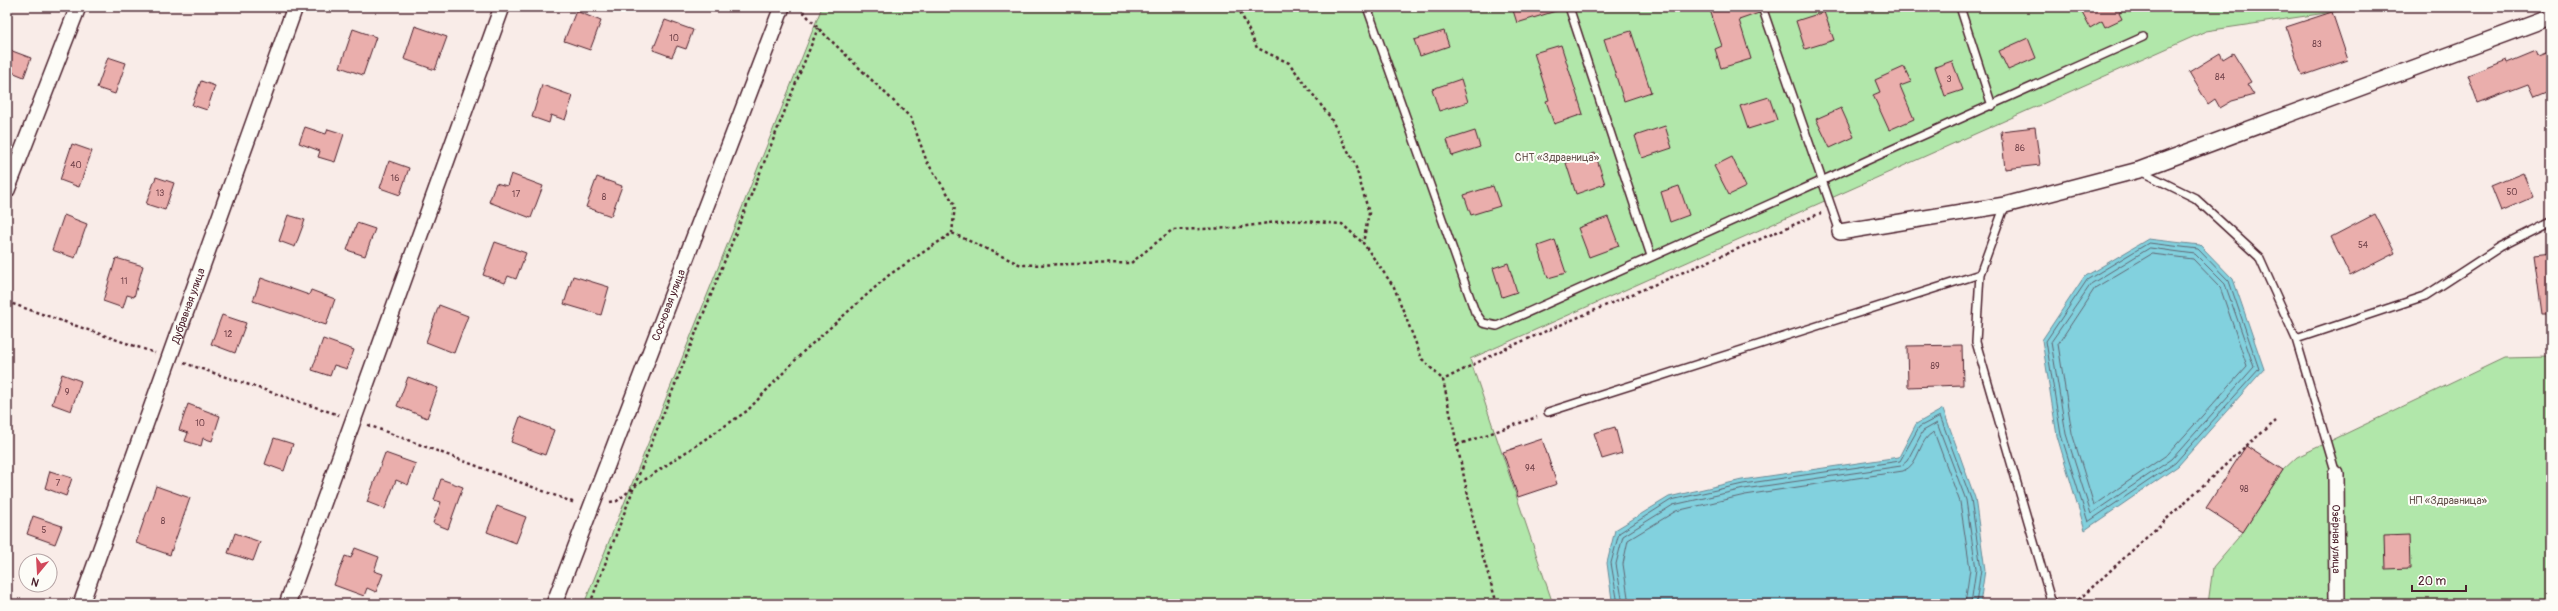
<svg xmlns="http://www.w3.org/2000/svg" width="2558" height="611" font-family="Pangolin,sans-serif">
<rect width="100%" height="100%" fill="#f9ece8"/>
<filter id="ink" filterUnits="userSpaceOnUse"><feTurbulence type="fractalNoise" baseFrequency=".025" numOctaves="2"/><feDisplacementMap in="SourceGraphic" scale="8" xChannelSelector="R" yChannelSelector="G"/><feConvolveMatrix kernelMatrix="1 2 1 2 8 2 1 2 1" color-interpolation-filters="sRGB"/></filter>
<g filter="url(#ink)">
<path fill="#b1e7aa" stroke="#7e836a" d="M822 7H2366L2206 31 1470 359 1553 604H584Z
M2551 357V604H2208L2213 567 2243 532 2283 470 2297 457 2504 358Z"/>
<path fill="#82d1de" stroke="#6c8a96" d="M2148 239 2200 245 2233 279 2264 369 2178 466 2085 530 2057 436 2042 340 2084 277Z
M1943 409 1975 498 1985 570 1980 604H1615L1612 600 1607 563 1615 530 1669 497 1742 480 1899 457 1916 424Z"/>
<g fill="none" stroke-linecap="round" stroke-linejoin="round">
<path stroke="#606673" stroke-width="1" d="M2149 243 2198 249 2229 281 2259 369 2175 463 2088 522 2061 435 2046 341 2087 280Z
M2150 248 2195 254 2225 284 2254 367 2172 459 2091 514 2066 434 2051 342 2091 284Z
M2152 254 2193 259 2220 287 2247 366 2168 454 2094 505 2072 433 2058 344 2095 288Z
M1618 604 1611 563 1619 533 1671 500 1743 484 1900 461 1919 427 1940 416 1971 499 1981 569 1976 604
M1623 604 1616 564 1623 536 1673 505 1744 489 1901 466 1907 461 1923 431 1937 423 1966 500 1976 569 1971 604
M1629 604 1623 564 1628 540 1676 511 1745 495 1903 471C1920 465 1918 439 1934 432L1960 502 1970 569 1965 604"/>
</g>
<path fill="#eaaeac" stroke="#4a1f2b" d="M1512 7H1559V10L1517 23Z
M1709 7H1757L1759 13 1739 20 1751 59 1721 68 1715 49 1722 46Z
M2079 7H2130L2119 13 2122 19 2105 27 2102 21 2090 28Z
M576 11 601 21 590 50 564 41Z
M1824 12 1834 40 1805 49 1796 21Z
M2332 12 2348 60 2302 76 2286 27Z
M665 20 693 30 686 49 677 46 672 57 653 50Z
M415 26 447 37 435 70 404 59Z
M353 29 376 37 363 75 340 67Z
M1444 31 1449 46 1420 56 1414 40Z
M1631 31 1651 92 1624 101 1604 39Z
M2028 38 2036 58 2008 70 1999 51Z
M1561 45 1583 114 1554 124 1546 101 1549 100 1534 53Z
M7 49 31 58 24 77 7 70Z
M2536 51 2538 56 2551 51V90L2534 97 2528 84 2478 103 2468 75 2506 60 2507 63Z
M2220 53 2223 59 2233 53 2251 82 2247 84 2254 95 2232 101 2220 108 2215 99 2208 104 2189 72Z
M108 57 126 63 115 94 97 88Z
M1952 61 1963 90 1945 96 1935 67Z
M1904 67 1911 82 1900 86 1914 119 1889 130 1873 95 1880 92 1875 80Z
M1461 79 1468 102 1439 111 1432 89Z
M201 81 215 86 207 110 192 105Z
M542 85 573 96 565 120 551 115 549 123 532 117Z
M1769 97 1777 120 1748 129 1740 106Z
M1841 108 1854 137 1830 148 1816 119Z
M1665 126 1672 148 1642 158 1635 136Z
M305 127 326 134 328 129 344 134 335 162 318 157 320 151 299 143Z
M2035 127 2040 165 2005 169 2001 131Z
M1475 131 1480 147 1452 156 1447 140Z
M72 144 92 151 79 187 60 180Z
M1595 153 1605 184 1576 194 1566 163Z
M1732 157 1746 187 1729 195 1714 166Z
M389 161 409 168 400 195 380 188Z
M2523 173 2533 197 2501 211 2491 186Z
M511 174 543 186 531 218 489 202 496 183 507 186Z
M156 177 174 183 165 210 146 204Z
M597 177 622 186 611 216 586 207Z
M1493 186 1500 206 1471 215 1464 195Z
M1679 186 1689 215 1670 222 1661 192Z
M2375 214 2395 253 2350 276 2331 237Z
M64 215 87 224 75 258 52 250Z
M288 215 305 220 295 247 279 241Z
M1608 217 1619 246 1589 257 1578 228Z
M357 223 375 229 365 256 347 250Z
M1555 240 1566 273 1548 278 1538 246Z
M495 242 526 253 516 279 508 276 505 283 483 275Z
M2551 253V314H2542L2534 255Z
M116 258 143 266 134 297 127 295 123 308 103 301Z
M1508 263 1517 292 1502 297 1493 268Z
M573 276 609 287 601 315 564 304Z
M261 278 309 295 311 290 335 299 326 325 253 301Z
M439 305 468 316 454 353 426 342Z
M222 315 246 323 235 353 211 344Z
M323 339 354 350 347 369 334 365 330 376 312 370Z
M1962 345 1963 385 1908 387 1907 346Z
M62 374 81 381 71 411 52 404Z
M408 377 438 388 427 418 397 406Z
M188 404 220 416 212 441 203 438 201 446 185 441 188 433 179 430Z
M520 417 554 430 545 455 511 442Z
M1615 427 1622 453 1602 459 1594 433Z
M274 438 293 444 284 471 265 464Z
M1542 439 1557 484 1518 497 1503 452Z
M2246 446 2283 470 2243 532 2206 508Z
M385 453 416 464 408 485 396 480 385 509 367 502Z
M50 471 72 478 66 496 45 488Z
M441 479 463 487 448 529 433 523 441 502 434 500Z
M156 486 190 498 170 555 136 543Z
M497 506 526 517 516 543 487 532Z
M33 516 62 526 55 544 27 534Z
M235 533 260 542 253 561 228 553Z
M2409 535 2410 568 2385 569 2384 536Z
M355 548 379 557 374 571 383 574 376 592 367 588 364 596 334 585 345 556 351 558Z"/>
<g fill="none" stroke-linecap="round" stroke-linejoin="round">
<g stroke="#4a1f2b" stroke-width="10">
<path id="service" d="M1367 7 1475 312 1483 323 1497 326 2143 37
M1569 7 1651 256
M1762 7 1840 232
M1960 7 1992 106
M2140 171 2195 198 2259 257 2296 339 2425 296 2500 247 2551 221
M2005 205 1980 274 1976 342 2052 604
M2296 339 2336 474
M1548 412 1980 274"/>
</g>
<g stroke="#4a1f2b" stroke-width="18">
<g id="minor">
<path d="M7 190 78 7"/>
<path d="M1840 232 2005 205 2139 170 2551 17"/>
<path id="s1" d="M2336 474 2337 604"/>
<path id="s2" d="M81 604 295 7"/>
<path d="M287 604 502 7"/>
<path id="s3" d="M554 604 782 7"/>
</g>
</g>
<path stroke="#4a1f2b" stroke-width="2.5" stroke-dasharray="3 3" stroke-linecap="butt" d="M799 7 818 28 911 118 927 162 955 205 952 233
M1238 7 1257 48 1289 63 1330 117 1355 164 1369 213 1363 243 1394 287 1422 359 1443 380
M7 302 155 353
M184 363 339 415
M368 425 575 503
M1457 445 1537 417
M610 502 617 501 634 487 747 411 804 351 889 275 952 233 1021 265 1131 263 1172 230 1233 228 1290 220 1342 224 1363 243
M590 604 634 487 818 28
M1497 604 1477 537 1443 380 1502 350 1821 213
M2074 604 2246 446 2276 421"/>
<use href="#service" stroke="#fdfcf7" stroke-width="7"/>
<use href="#minor" stroke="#fdfcf7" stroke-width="15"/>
</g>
</g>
<g text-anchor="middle" stroke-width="4" stroke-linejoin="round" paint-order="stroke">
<g font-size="9" fill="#72434b">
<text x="674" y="41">10</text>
<text x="2317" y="47">83</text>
<text x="2220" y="80">84</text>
<text x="1949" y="82">3</text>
<text x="2020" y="151">86</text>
<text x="76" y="168">40</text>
<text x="395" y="181">16</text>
<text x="2512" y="195">50</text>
<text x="160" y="196">13</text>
<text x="516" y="197">17</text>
<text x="604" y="200">8</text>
<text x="2363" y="248">54</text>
<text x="124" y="284">11</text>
<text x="228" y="337">12</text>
<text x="1935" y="369">89</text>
<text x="67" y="395">9</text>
<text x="200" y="426">10</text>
<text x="1530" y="471">94</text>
<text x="58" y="486">7</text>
<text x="2244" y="492">98</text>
<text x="163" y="524">8</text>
<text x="44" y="533">5</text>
</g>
<g font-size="11" fill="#64514b" stroke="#fdfcf7">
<text x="1557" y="161">СНТ «Здравница»</text>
<text x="2448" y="504">НП «Здравница»</text>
</g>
<g font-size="11" fill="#4a1f2b" stroke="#fdfcf7">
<text dy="4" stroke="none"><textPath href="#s2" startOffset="317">Дубравная улица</textPath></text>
<text dy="4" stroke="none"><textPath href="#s3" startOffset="320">Сосновая улица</textPath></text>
<text dy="4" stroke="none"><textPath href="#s1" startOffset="65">Озёрная улица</textPath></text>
</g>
</g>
<rect width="2558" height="611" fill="none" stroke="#fdfcf7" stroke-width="24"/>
<rect x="12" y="12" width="2534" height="587" fill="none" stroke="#4a1f2b" stroke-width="1.5" filter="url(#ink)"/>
<g transform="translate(38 573) rotate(198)"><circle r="19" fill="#fdfcf7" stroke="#b5a4a5"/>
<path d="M0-3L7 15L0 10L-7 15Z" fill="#d1495b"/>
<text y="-6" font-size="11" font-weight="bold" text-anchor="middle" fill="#4a1f2b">N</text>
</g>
<path d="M2412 585v6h54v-6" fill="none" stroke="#4a1f2b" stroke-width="2"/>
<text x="2418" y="585" font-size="12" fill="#4a1f2b" stroke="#fdfcf7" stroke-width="3" paint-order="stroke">20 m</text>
</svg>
